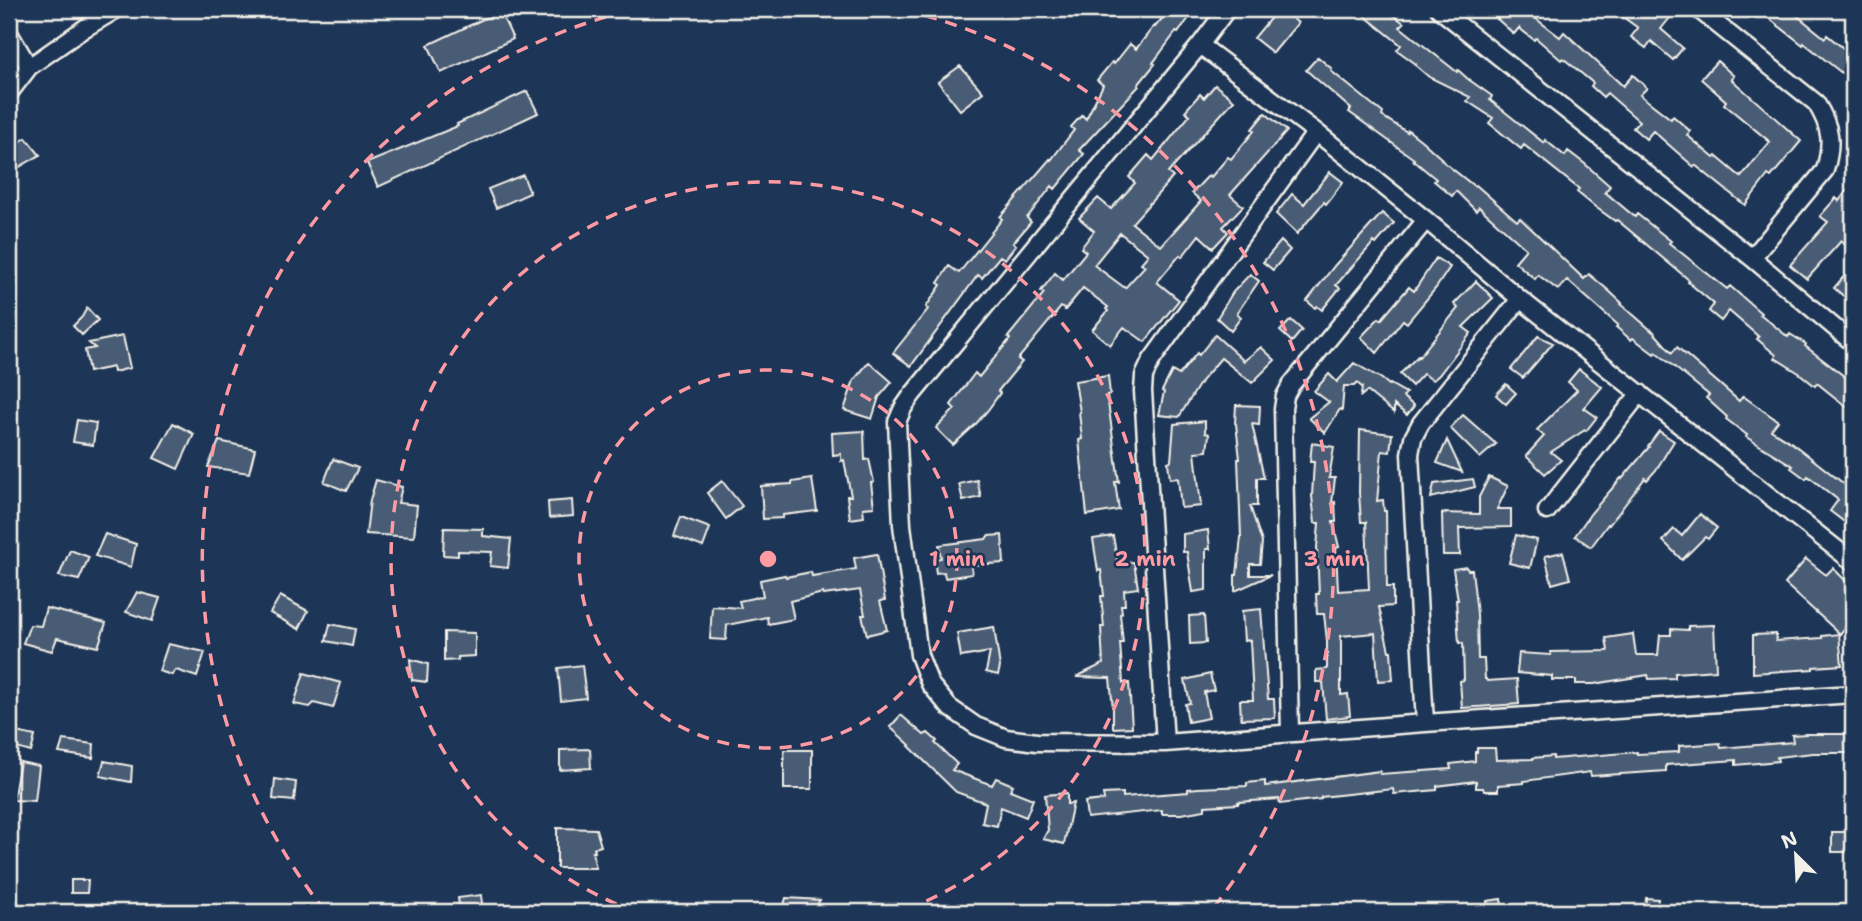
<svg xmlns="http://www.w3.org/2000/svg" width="1862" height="921" font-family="'Shantell Sans',sans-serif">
<rect width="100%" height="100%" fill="#1d3557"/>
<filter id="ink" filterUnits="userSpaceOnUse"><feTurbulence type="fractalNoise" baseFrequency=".0143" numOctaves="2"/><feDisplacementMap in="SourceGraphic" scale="14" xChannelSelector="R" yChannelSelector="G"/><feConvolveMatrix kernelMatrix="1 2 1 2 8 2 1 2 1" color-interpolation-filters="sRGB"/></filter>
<g filter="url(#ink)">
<path fill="#485b74" stroke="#f4f1e8" stroke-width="2" fill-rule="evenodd" d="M1170 9H1177L1189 18 1178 33 1176 32 1153 63 1155 64 1138 85 1139 86 1079 150 1084 154 1055 189 1052 186 1027 218 1031 222 1013 243 1016 245 1005 259 1000 256 982 278 978 275 911 366 893 353 928 309 926 307 941 285 938 283 949 266 959 273 1002 219 1000 217 1050 159 1051 160 1074 130 1071 127 1082 115 1086 119 1103 85 1097 80 1112 62 1114 64 1130 44 1136 49 1154 26 1155 27Z
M1278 9H1282L1298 23 1273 53 1254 38Z
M1356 9H1385L1404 23 1400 27 1457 72 1458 70 1468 79 1492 96 1490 100 1544 143 1545 140 1565 156 1568 151 1585 164 1610 186 1605 192 1635 217 1637 214 1671 241 1669 243 1727 289 1730 286 1761 313 1760 314 1788 337 1790 334 1806 344 1805 346 1853 383V412L1817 383 1815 386 1799 373 1775 358 1776 355 1757 339 1759 337 1729 311 1721 321 1709 311 1714 304 1688 282 1689 280 1617 220 1615 221 1594 206 1577 192 1579 189 1524 145 1521 149 1489 123 1493 118 1467 101 1470 97 1429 77 1415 65 1416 64 1397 50 1401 45Z
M1506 9H1537L1531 15 1560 37 1564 32 1623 86 1633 75 1647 88 1640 95 1671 119 1673 116 1690 131 1687 135 1714 158 1716 156 1741 177 1770 142 1724 104 1726 101 1701 79 1717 61 1734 76 1731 79 1801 141 1771 177 1768 175 1745 205 1695 165 1694 167 1653 131 1646 139 1633 128 1639 121 1607 93 1603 97 1591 86 1593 83 1563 58 1561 60 1536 38 1534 40 1519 28 1514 34 1497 19Z
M1612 9H1666L1673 14 1661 29 1683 48 1673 60 1651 41 1646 48 1631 37 1638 28Z
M1772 9H1789L1825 38 1827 35 1853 56V82L1804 43 1803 45 1766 16Z
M500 11 513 39 441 73 428 45Z
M1318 57 1332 69 1331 71 1383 113 1382 116 1407 132 1408 130 1422 141 1442 159 1441 160 1474 186 1476 185 1517 221 1520 218 1584 279 1589 274 1608 290 1622 303 1621 304 1652 331V330L1672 353 1677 347 1739 401 1743 396 1778 421 1771 430 1792 443 1853 491V515L1847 524 1830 511 1838 500 1808 476 1806 479 1791 468 1793 466 1746 437 1747 435 1726 419 1727 417 1706 398 1709 395 1656 352 1654 354 1633 338 1631 340 1616 327 1618 325 1567 280 1558 290 1538 275 1535 279 1515 262 1526 249 1479 207 1476 211 1456 191 1452 196 1434 181 1436 179 1413 160 1414 159 1349 112 1351 109 1306 70Z
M960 66 983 92 960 110 938 82Z
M1215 85 1234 100 1168 173 1173 177 1132 223 1161 246 1201 201 1192 193 1209 175 1211 177 1228 157 1231 159 1254 131 1252 129 1265 113 1287 131 1230 195 1243 206 1223 227 1228 232 1213 248 1199 235 1182 257 1180 255 1157 282 1179 300 1145 342 1124 327 1110 345 1092 330 1108 311 1106 309 1108 307 1083 288 1065 310 1061 307 1018 359 1022 362 998 391 1000 393 988 410 975 425 953 445 936 428 955 409 951 405 975 373 979 377 1010 339 1008 337 1044 293 1041 291 1055 273 1063 280 1086 252 1081 248 1094 231 1079 218 1098 198 1111 209 1135 183 1129 177 1148 155 1153 160 1190 115 1185 111 1200 94 1204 98ZM1120 233 1148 255 1141 263 1145 266 1125 288 1094 265Z
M527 91 538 113 378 187 367 163 458 126 457 124Z
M26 138 40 155 9 173V148Z
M1330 172 1343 182 1326 204 1324 202 1297 234 1276 214 1292 194 1304 204Z
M523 175 530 193 496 208 488 189Z
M1853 182V233L1844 244 1841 241 1807 279 1790 265 1828 222 1820 216 1836 198 1839 201Z
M1382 213 1394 223 1376 244 1374 242 1336 285 1340 288 1322 310 1317 306 1315 308 1307 301 1335 265Z
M1281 241 1290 250 1273 270 1263 262Z
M1436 258 1450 267 1436 288 1407 323 1403 320 1377 353 1361 337 1379 318 1381 320 1409 287 1414 291Z
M1853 266V304L1834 288Z
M1250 274 1259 281 1237 313 1241 317 1231 331 1217 318 1233 292Z
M1476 281 1493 298 1463 327 1471 333 1439 375 1433 380 1423 374 1412 386 1400 374 1418 356 1419 357 1458 308 1454 304Z
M87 308 98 320 82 335 73 326 82 317Z
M1291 320 1302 330 1292 342 1280 331Z
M1215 335 1244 361 1261 347 1275 360 1252 383 1221 358 1202 380 1179 417 1159 415 1164 392 1162 391 1172 371 1179 375 1197 353 1199 355Z
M123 336 130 368 114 372 113 367 89 372 85 350 95 348 89 343Z
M1538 336 1553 343 1523 378 1511 369Z
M869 362 892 382 879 397 872 419 844 410 854 380Z
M1354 363 1382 379 1389 385 1390 384 1406 393 1403 397 1414 406 1407 415 1394 405V413L1367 391 1361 396 1362 387 1357 383 1354 386H1344L1342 410 1340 409 1325 433 1309 418 1329 402 1314 391 1329 374 1337 382Z
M1579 369 1602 387 1584 408 1597 417 1586 431 1585 430 1551 452 1561 460 1545 474 1526 456 1544 436 1537 430 1577 390 1568 382Z
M1108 376 1110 394 1107 395 1119 482H1115L1119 510 1087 515 1079 440 1082 439 1079 412H1080L1075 381Z
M1506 384 1516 393 1506 404 1496 395Z
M1236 405 1260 406 1259 425 1252 424 1264 478H1257V506H1250L1262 542 1260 564H1250V575H1271L1235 591V575H1237L1241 537 1238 459H1240L1236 424 1235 423Z
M1463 415 1496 444 1480 458 1450 428Z
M77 420 96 423 93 445 73 442Z
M1205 421V433L1209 434 1207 451 1195 452 1201 506 1181 508 1178 478 1170 479 1168 462 1171 461 1174 424Z
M173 423 194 434 178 469 154 458Z
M1360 430 1392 434 1390 452 1382 451 1377 501 1383 500 1384 511H1386L1387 587H1393V606L1379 607 1389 651H1391L1393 680 1378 681 1375 633 1341 636V695L1348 694 1350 716 1326 719 1323 682H1316V670L1327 669V641L1324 614H1317L1316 594H1319L1317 548 1319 523H1315L1312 496 1314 462H1310L1312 443 1334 447 1329 478H1335L1332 503 1335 502 1336 522H1333L1339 547 1336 548 1338 591 1369 589 1366 522H1361L1359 493Z
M864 431 865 460 869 459 874 482 871 483 874 507 863 508 864 517 850 519 847 496H851L844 460 841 461V454L833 455 832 433Z
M1659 431 1674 441 1656 470 1647 480 1645 478 1620 511 1609 525 1608 524 1591 547 1575 536 1591 513 1621 478 1622 479 1649 447 1648 446Z
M1447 440 1462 472 1437 463Z
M219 441 255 449 249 473 208 467Z
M333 459 358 468 346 491 324 482Z
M1489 477 1508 486 1497 509H1511V527L1459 528 1460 555H1443L1442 513 1479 514V497Z
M812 479 817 511 783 515V518L763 519 761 486 792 484V482Z
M1473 479 1475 487 1431 498 1434 484Z
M376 480 402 487 398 503 417 505 414 537 366 534 370 500Z
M977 480 981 497 963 501 959 484Z
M722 481 742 506 726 519 707 493Z
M572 500 573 516 549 518 548 502Z
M1700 514 1717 528 1708 539 1705 537 1682 560 1663 541 1674 529 1682 536Z
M681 517 710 528 703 547 674 536Z
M444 528 483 529V536L511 539 508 568 490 566 492 552 458 551V556L443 555Z
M1208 530 1210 549H1206V590L1193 592 1187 552H1183V534Z
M105 534 136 544 131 567 95 556Z
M1002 535 1004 563 971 565 972 574 945 578 944 572 936 573 934 559 941 558 939 545 986 539 988 536Z
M1516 535 1537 540 1530 568 1509 563Z
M1113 536 1118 564 1134 562 1138 588 1124 590 1125 605H1121L1122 613 1120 614 1123 643H1120L1123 683H1129L1132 727 1113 728V709L1110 678 1076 677 1103 664 1101 627H1104L1101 596H1104L1101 570 1098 571 1093 539Z
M70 550 89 557 79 580 59 576Z
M1563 552 1570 579 1552 584 1545 556Z
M877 554 885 600 880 601 887 630 867 635 862 615H865L860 590 823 595V593L790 601 794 619 768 624 767 617 727 625 726 640 710 639 712 606 741 608 739 601 763 596 760 580 785 575 786 577 811 572 812 576 856 569 854 558Z
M1806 559 1826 575 1833 568 1849 584 1845 589 1853 596V618L1840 634 1785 584Z
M1466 567 1468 570H1472L1477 614 1478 659H1484L1485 679H1486L1487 681 1517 679 1519 704 1462 708 1460 681 1464 680 1463 643H1459L1456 600H1458L1453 569Z
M137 592 160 598 152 621 126 612Z
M280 596 308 611 299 629 270 613Z
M46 608 106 623 98 647 57 638 52 651 23 643 30 625 41 626Z
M1261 609 1268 699H1274L1275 718 1241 719 1240 700H1253L1250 640 1244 641 1242 611Z
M1204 615 1206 643 1190 644 1189 616Z
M330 624 355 629 352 646 326 641Z
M1714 625 1716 670 1675 673V678L1649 679 1648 675 1594 684H1576V680H1552V676L1517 673 1519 653 1551 655V652L1608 651 1606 638 1633 634 1636 655H1658L1660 635H1671V629L1688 630V626Z
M994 627 1000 667 998 675 986 672 990 652 961 657 957 633Z
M444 632 475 633V656L458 657V660L444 661Z
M1776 634V641L1822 638V636L1839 634 1842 665 1813 667V669L1753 673V635Z
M168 644 205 652 197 677 176 670 172 675 159 671Z
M410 659 428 664 427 682 412 680Z
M582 665 586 698 561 701 558 668Z
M304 673 341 683 333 708 314 703 310 707 294 704Z
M1210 674 1214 690 1204 692 1209 718 1188 722 1185 704 1190 703 1185 680Z
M901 715 924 735 928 733 937 741 935 743 957 764 952 770 992 785 996 778 1013 785 1010 790 1033 799 1026 817 1001 807 997 826 982 823 986 803 956 792 909 746 910 745 890 727Z
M16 732 35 736 31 752 13 747Z
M1807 734H1853V753H1813L1777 757 1778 761 1736 765V760L1666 765V771L1591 776 1590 772 1524 781V783L1498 785V791H1484L1483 788H1476V781L1437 786V790L1394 794 1393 789 1321 797V799L1280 804 1279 799 1238 802V804L1205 806V810L1181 814H1162V810L1087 818 1085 802 1104 800 1103 794 1123 793V797L1188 792V789L1198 788 1247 786V783L1265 781V786L1380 771V774L1451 769 1450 764 1475 761V752H1477V748H1495L1496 760 1533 759V758L1553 756V759L1637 752V754L1679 752V746L1694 745 1720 743 1721 748 1793 742 1792 735Z
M63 740 94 744 93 758 59 753Z
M590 749 591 768 560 770V750Z
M784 750H812V789H784Z
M104 761 132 766 131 782 100 776Z
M20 762 39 766 35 801 13 800Z
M275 779 296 782 294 801 273 799Z
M1067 793V804L1073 803 1064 844 1043 839 1048 830 1045 795Z
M557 828 596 829 601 846 594 848 595 852H592L596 868H557Z
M1832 832H1853V852H1832Z
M71 880H88L87 893H71Z
M481 895 483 912H460L458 898Z
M786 898 820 900 813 912H782Z
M1646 898 1658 899 1657 912H1645Z
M1501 899 1503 912H1489L1487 901Z"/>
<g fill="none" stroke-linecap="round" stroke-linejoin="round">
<g stroke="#f4f1e8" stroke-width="21">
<path id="minor" d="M1227 9 1200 45 912 395 903 408 897 422 902 525 919 655 930 684 949 707 976 726 1006 738 1037 742 1165 743 1425 723 1853 694
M1439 9 1752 258 1853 343
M1698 9 1816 103C1831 127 1833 143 1825 170L1752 258
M9 33 29 67
M9 93 29 67 85 28 117 9
M1316 132 1426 220 1520 299 1853 562
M1547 511 1640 393
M1425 723 1410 454 1413 438 1421 423 1520 299
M1290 733 1283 409 1285 396 1291 385 1426 220
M1165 743 1143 391 1144 376 1151 361 1316 132 1200 45"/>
</g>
<use href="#minor" stroke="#1d3557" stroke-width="16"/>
</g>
</g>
<g fill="none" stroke="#ff9aa2" stroke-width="3.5" stroke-dasharray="12 9">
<circle cx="768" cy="559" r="189"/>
<path d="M636 912A377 377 0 1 1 900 912"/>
<path d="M325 911A566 566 0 0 1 631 10M905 10A566 566 0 0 1 1211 911"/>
</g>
<circle cx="768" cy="559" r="10" fill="#ff9aa2" stroke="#1d3557" stroke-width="3.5"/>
<g font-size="21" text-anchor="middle" font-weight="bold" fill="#ff9aa2" stroke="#1d3557" stroke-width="5" stroke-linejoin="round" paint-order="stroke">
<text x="957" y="566">1 min</text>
<text x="1145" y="566">2 min</text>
<text x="1334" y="566">3 min</text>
</g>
<rect width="1862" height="921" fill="none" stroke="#1d3557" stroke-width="35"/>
<rect x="18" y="18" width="1827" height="886" fill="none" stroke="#f4f1e8" stroke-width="2.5" filter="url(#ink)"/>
<g transform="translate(1796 855) rotate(336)" stroke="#1d3557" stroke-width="5" paint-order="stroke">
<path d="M0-5L12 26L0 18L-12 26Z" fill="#f4f1e8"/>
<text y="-10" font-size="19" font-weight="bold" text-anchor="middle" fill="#f4f1e8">N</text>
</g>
</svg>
